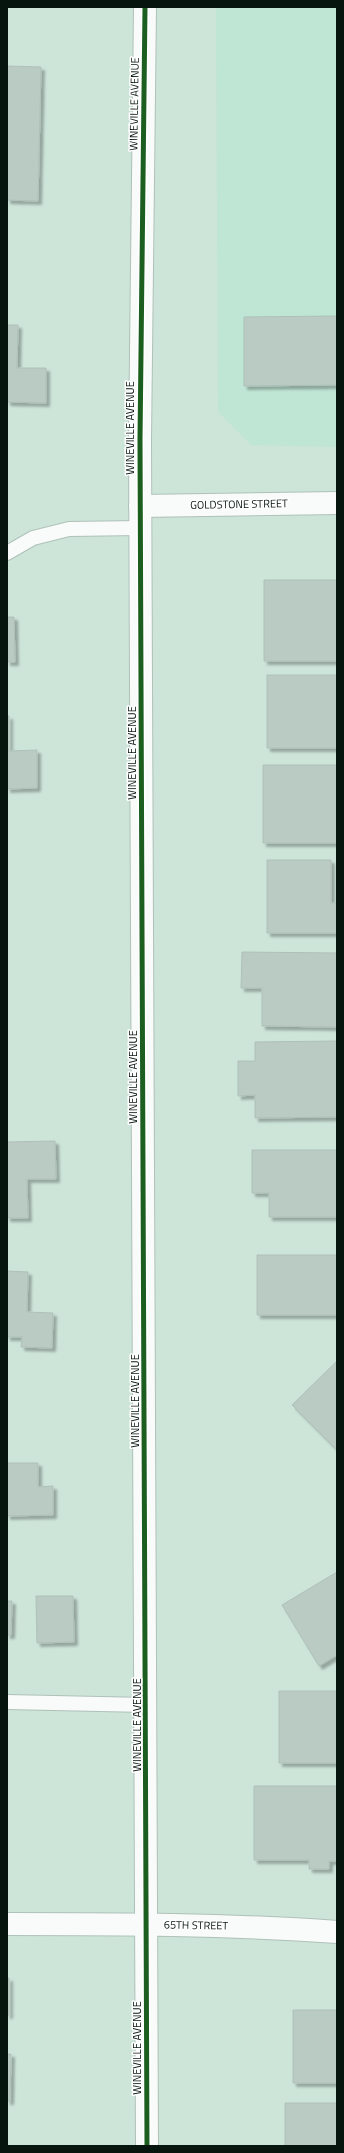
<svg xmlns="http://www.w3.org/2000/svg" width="344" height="2153" font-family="'Titillium Web',sans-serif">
<defs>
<filter id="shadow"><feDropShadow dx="3.5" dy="3.5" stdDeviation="1" flood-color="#0004"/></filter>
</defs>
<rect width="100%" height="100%" fill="#cde4d9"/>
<path fill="#bfe5d4" d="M216 7H337V447L251 445 218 412Z"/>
<path fill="#bacbc3" stroke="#aec0b8" filter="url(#shadow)" d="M7 66 41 67 38 201 7 200Z
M337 316V385L244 386V317Z
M7 325H18L17 368H46V403L7 402Z
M264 580H337V661H264Z
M7 617H14L15 662H7Z
M267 675H337V748H267Z
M7 716H9V751L37 750V788L7 789Z
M263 765H337V843H263Z
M267 860H331V903H337V933H267Z
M242 952 337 953V1027L262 1026V988H241Z
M337 1041V1117L255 1118V1095L238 1096V1061H255V1042Z
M55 1141 56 1179H27L28 1218H7V1142Z
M252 1150H337V1217H269V1193H252Z
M257 1255H337V1315H257Z
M7 1271 28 1272 27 1312 53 1313 52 1348 21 1347 22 1337H7Z
M337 1361V1450L292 1405Z
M7 1463H38V1487L53 1486V1515L7 1516Z
M337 1572V1655L319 1666 282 1605Z
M36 1596H73L74 1642 37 1643Z
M7 1601H12L11 1635H7Z
M279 1691H337V1763H279Z
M254 1786H337V1861H329V1869H309V1860H254Z
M7 1978H9V2015H7Z
M293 2010H337V2083H293Z
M7 2054H11L10 2101H7Z
M285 2103H337V2146H285Z"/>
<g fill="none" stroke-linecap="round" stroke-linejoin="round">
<g stroke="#afc1b9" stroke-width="16">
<path id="service" d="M7 553 33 538 69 529 140 528
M7 1702 146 1705"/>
</g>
<g stroke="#afc1b9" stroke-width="24">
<path id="minor" d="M140 506 337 503
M7 1924C117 1924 227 1924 337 1932"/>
</g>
<g stroke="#afc1b9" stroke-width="24">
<path id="tertiary" d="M145 7 140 440 147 2146"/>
</g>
<use href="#service" stroke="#f8fbf9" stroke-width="14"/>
<use href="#minor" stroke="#f8fbf9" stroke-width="22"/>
<use href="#tertiary" stroke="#f8fbf9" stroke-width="22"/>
<g stroke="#fff" stroke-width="8">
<path id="cycleway" d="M145 7 140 440 147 2146"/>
</g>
<use href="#cycleway" stroke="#1b5e20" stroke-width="5"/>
</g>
<g text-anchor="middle" stroke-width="3" stroke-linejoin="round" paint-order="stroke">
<g font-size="11" fill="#07150f" stroke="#fff">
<text transform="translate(134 104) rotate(-89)" y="4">WINEVILLE AVENUE</text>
<text transform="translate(130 428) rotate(-90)" y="4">WINEVILLE AVENUE</text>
<text transform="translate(239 504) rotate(-1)" y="4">GOLDSTONE STREET</text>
<text transform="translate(132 753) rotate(-90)" y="4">WINEVILLE AVENUE</text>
<text transform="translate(133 1077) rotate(-90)" y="4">WINEVILLE AVENUE</text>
<text transform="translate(135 1401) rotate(-90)" y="4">WINEVILLE AVENUE</text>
<text transform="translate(137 1725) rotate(-90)" y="4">WINEVILLE AVENUE</text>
<text transform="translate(196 1925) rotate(1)" y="4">65TH STREET</text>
<text transform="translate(137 2048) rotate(-90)" y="4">WINEVILLE AVENUE</text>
</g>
</g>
<rect width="344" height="2153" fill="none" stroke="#07150f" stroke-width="16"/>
</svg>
